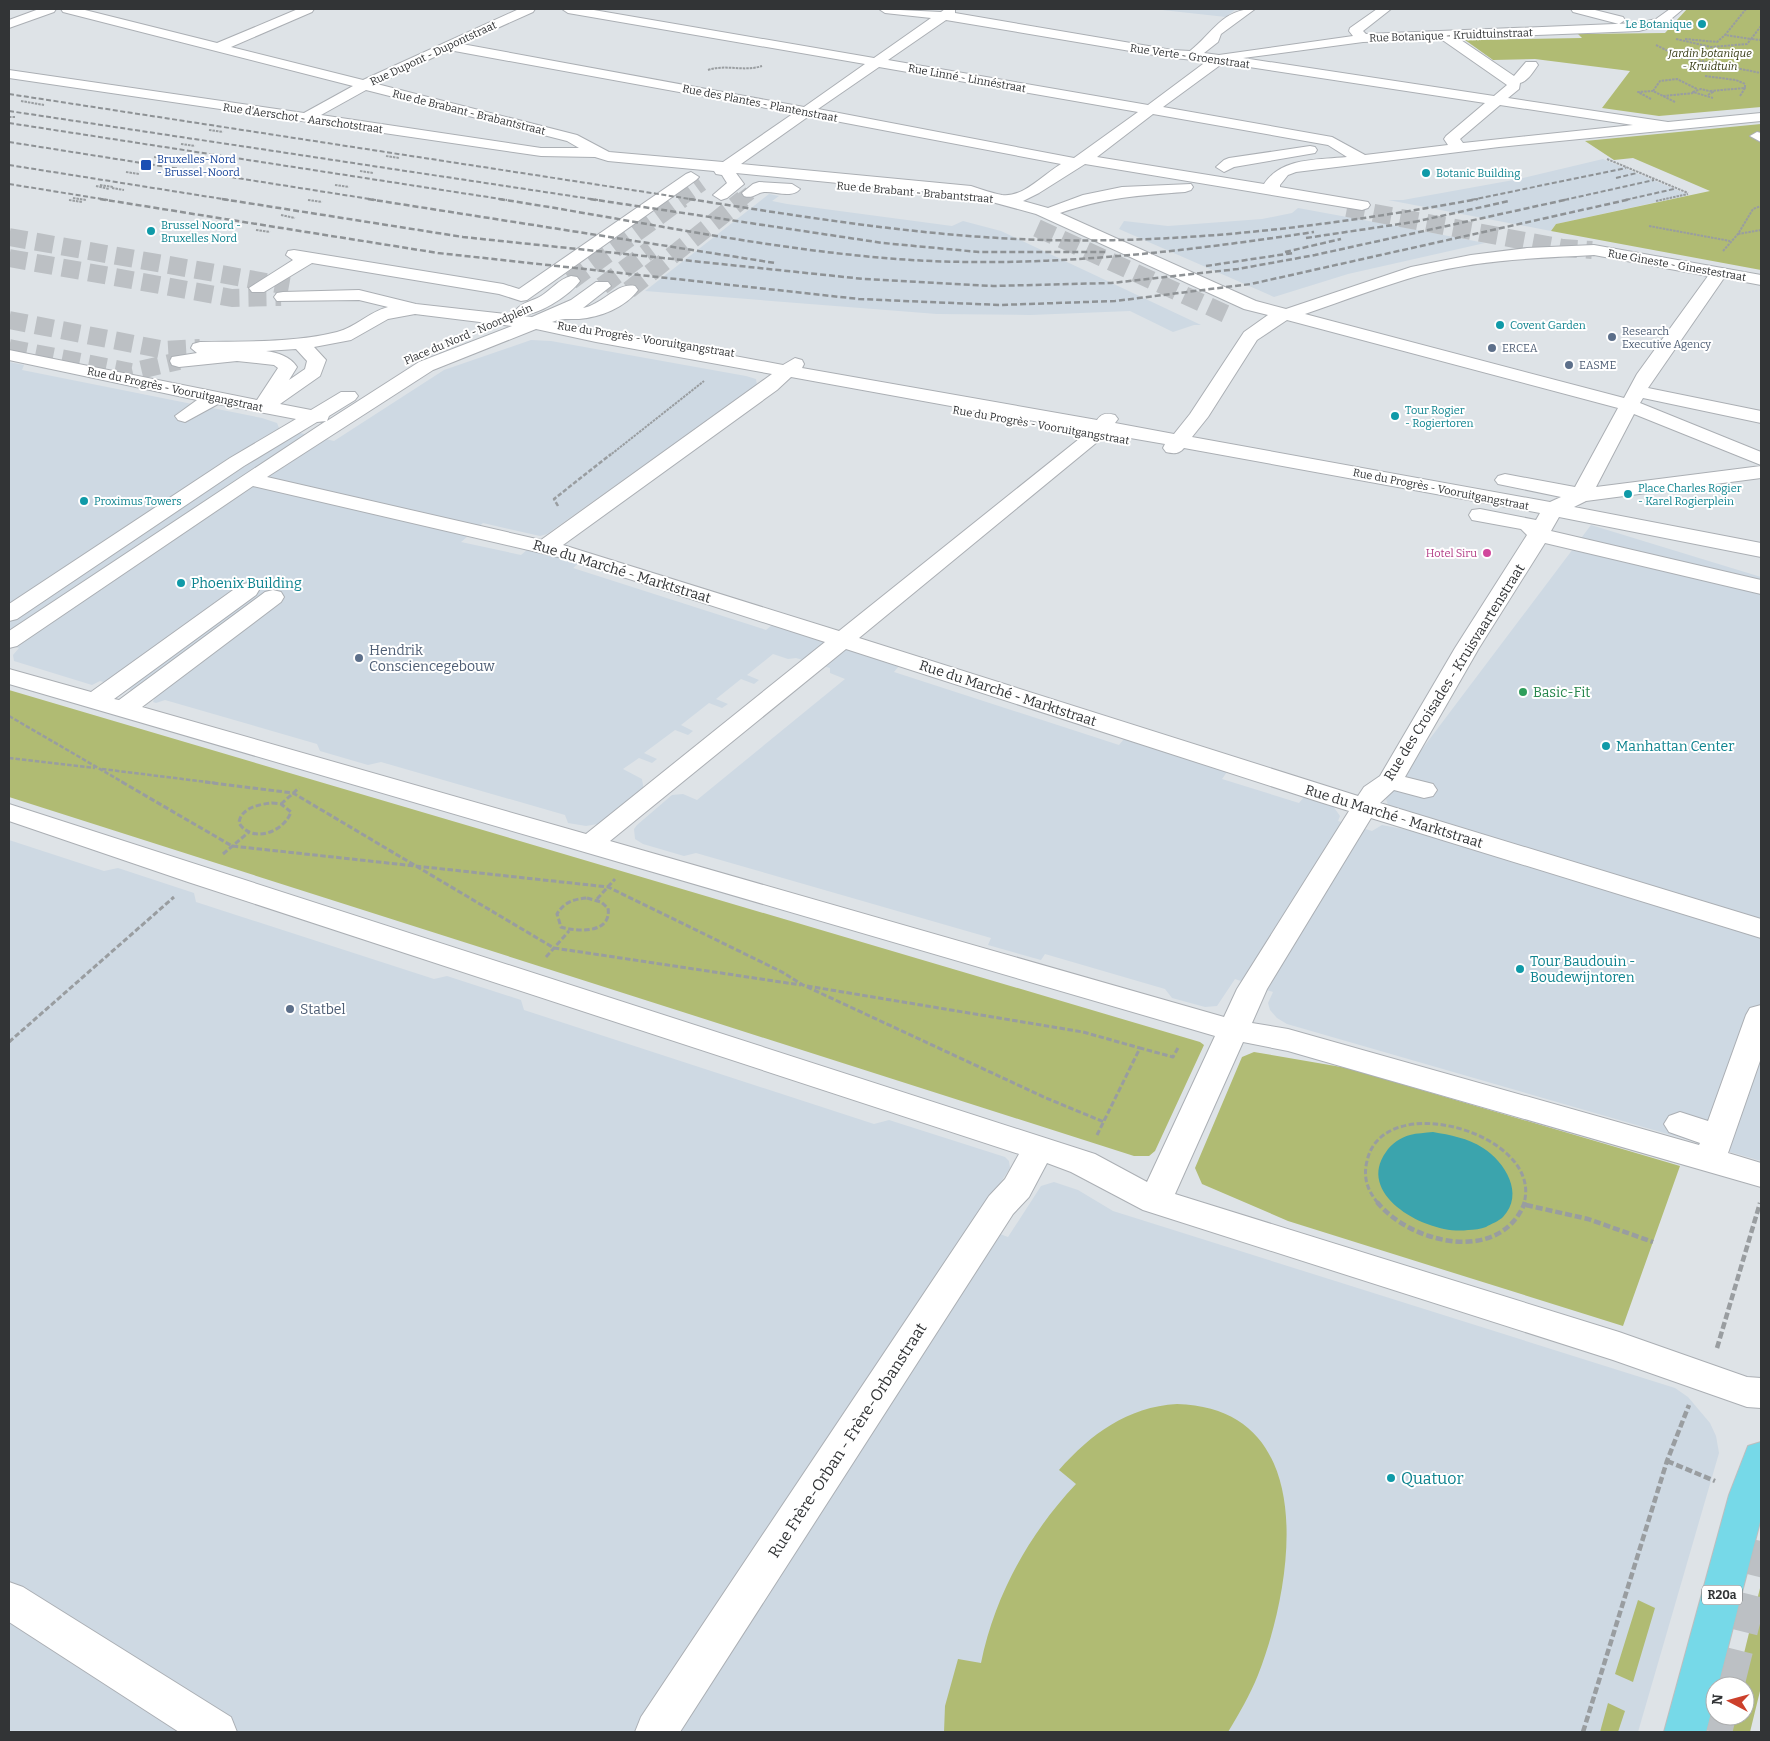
<svg xmlns="http://www.w3.org/2000/svg" width="1770" height="1741" font-family="Bitter,serif">
<rect width="100%" height="100%" fill="#dee3e7"/>
<path fill="#ced9e3" d="M1153 9H1236L1226 17Z
M1603 159 1689 195 1556 224 1551 231 1388 200H1403L1519 179Z
M769 194 779 196 772 201 787 204 952 226 963 221 1001 231 1201 325H1194L1173 332 1130 311 1030 315 937 314 645 291Z
M1298 208 1396 226 1485 243 1348 274 1274 297 1119 229 1124 221 1168 226 1262 219 1292 213Z
M531 340 551 341 746 376 756 379 757 385 547 534 540 536 483 523 461 542 521 555 527 550 557 556 579 563 573 568 766 630 772 625 899 666 894 672 1119 745 1124 739 1227 772 1222 779 1299 803 1304 797 1333 806 1340 816 1338 821 1372 831 1382 825 1408 830 1417 816 1388 805 1386 799 1389 793 1591 525 1761 577V1161L1287 1024 1277 1018 1270 1010 1268 1003 1273 992 1235 979 1217 1006 1205 1007 1172 998 1165 989 1045 954 1041 960 988 945 991 938 696 853 684 856 643 844 635 839 634 829 637 825 672 795 683 794 697 800 845 679 830 673V668L796 658 788 659 773 654 747 675 759 680 754 684 741 679 716 699 728 704 722 708 709 703 681 725 693 731 688 735 675 730 644 753 657 759 652 763 639 758 623 769 642 779 644 791 603 823 586 826 568 823 565 815 381 762 368 765 320 751 317 744 165 700 156 703 153 702 155 697 100 681 92 685 14 661 13 655 19 648 9 645V362L24 365 22 370 262 418 277 423 279 428 334 441 444 370Z
M9 840 104 871 118 868 194 893 196 902 434 979 447 976 521 1000 524 1010 874 1124 889 1120 1005 1157 1009 1161 1010 1168 973 1224 1008 1237 1041 1186 1054 1182 1078 1190 1113 1211 1675 1388 1688 1397 1710 1423 1716 1436 1719 1453 1638 1732H9Z"/>
<path fill="#b0bb73" d="M1687 9H1761V107L1659 116 1602 108 1630 71 1535 59 1493 60 1465 40 1582 38 1578 34 1665 33Z
M1761 124V270L1551 231 1556 224 1710 191 1633 158 1614 160 1585 141Z
M9 690 1200 1042 1204 1045 1155 1151 1149 1156H1134L9 797Z
M1254 1052 1347 1068 1680 1166 1623 1326 1288 1221 1202 1184 1195 1168 1242 1057Z
M1177 1404C1321 1408 1294 1583 1258 1675 1250 1695 1239 1714 1228 1732H944L945 1706 958 1659 981 1663C995 1595 1029 1534 1076 1484L1059 1470C1091 1434 1127 1407 1177 1404Z
M1761 1584V1687L1750 1732H1724L1728 1716H1745V1686H1736Z
M1638 1600 1655 1608 1633 1682 1615 1674Z
M1608 1703 1625 1711 1618 1732H1600Z"/>
<path fill="#3ba4ad" d="M1433 1132C1450 1135 1468 1138 1483 1148 1505 1162 1525 1194 1503 1217 1499 1221 1491 1224 1486 1227 1481 1229 1474 1230 1468 1230 1430 1236 1354 1196 1386 1152 1391 1144 1401 1137 1410 1135 1417 1133 1425 1133 1433 1132Z"/>
<g fill="none" stroke-linecap="round" stroke-linejoin="round">
<path stroke="#bcc0c4" stroke-width="14" stroke-dasharray="14 7" stroke-linecap="butt" d="M680 200 702 184
M741 200 750 193"/>
<path stroke="#bcc0c4" stroke-width="18" stroke-dasharray="18 9" stroke-linecap="butt" d="M1347 208 1563 248 1592 250
M1037 228 1226 314
M9 237 289 286
M9 258 232 298 281 297
M571 281 682 199
M602 286 651 249
M629 290 743 199
M9 320 165 350 200 348
M9 348 131 372 179 361"/>
<path stroke="#bcc0c4" stroke-width="38" stroke-dasharray="38 19" stroke-linecap="butt" d="M1725 1686 1761 1541
M1713 1732 1717 1716"/>
<g stroke="#abafb4" stroke-width="2">
<path id="minor" d="M39 9H56L54 12 9 28V20Z
M61 9H81L217 43 298 9H314L312 12 231 47 363 80 519 9H535L533 12 462 44 804 107 865 64 568 13 562 9H588L874 58 931 18 885 13 879 9 941 12 945 9H955V13L1172 50 1190 51C1213 33 1222 9 1255 9L1221 34 1218 42 1204 53 1219 55 1353 36 1349 31 1350 28 1377 9H1391L1363 31 1366 34 1639 23 1656 19 1670 9H1683L1665 24 1639 31 1458 38 1514 76 1526 62H1536L1538 65C1533 72 1528 81 1520 83L1519 89 1508 98 1668 122 1761 113V121L1499 147 1296 172 1288 175 1280 185V187L1368 202 1370 205 1368 208 1362 210 1085 164 1039 193 1023 201 1048 208 1083 195 1122 187 1191 184 1193 187 1191 190 1185 192C1140 195 1103 198 1060 213L1256 301 1286 309 1411 267 1471 255 1527 248 1594 245 1761 275V285L1724 278 1648 388 1761 411V423L1643 398 1640 403 1761 452V465L1634 414 1596 487 1761 466V478L1586 501 1574 507 1761 543V557L1559 517 1551 531 1761 580V594L1545 543 1479 648 1405 777 1433 784 1437 790 1433 796 1424 798 1394 790 1380 803 1761 919V938L1371 818 1267 989 1252 1023 1288 1029 1699 1145 1700 1143 1669 1132 1664 1124 1669 1116 1680 1112 1708 1121 1746 1015 1750 1008 1761 1005V1058L1728 1153 1761 1163V1187L1288 1051 1243 1042 1175 1194 1619 1332 1747 1377 1761 1378V1408L1747 1407 1613 1360 1143 1210 1071 1172 1047 1163 1029 1197 1013 1214 680 1732H635L641 1717 989 1196 1005 1179 1019 1154 188 882 9 821V804L1095 1154 1147 1182 1215 1036 9 684V669L91 692 240 585 248 583 256 585 259 590 256 595 114 699 119 700 265 592 273 590 281 592 284 597 281 602 142 707 586 834 825 642 567 559 253 486 17 646 9 648V631L326 421 317 422 244 466 17 619 9 621V604L230 458 296 419 218 404 185 422 178 420 175 416 197 400 9 360V350L257 400 278 368 274 365 237 361 179 367 172 365 170 361 172 357 197 353 191 348 193 344 200 342C245 341 293 343 337 332 356 327 369 312 388 307L359 300 277 301 274 297 277 293 283 292 359 290 416 304 532 317 571 300 596 282H608L611 286 583 308C602 305 617 282 635 286L638 290C625 308 600 317 579 319 569 319 561 318 552 322L783 365 795 358 802 360 804 364 802 368 1097 420C1102 413 1107 413 1115 415L1118 419 1115 423 1174 434 1190 414 1244 332 1268 315 1244 309 1036 214 970 196 736 173 744 184 727 198 721 200 713 195 727 183 722 175 716 174 714 171 608 161 595 157 541 156 9 78V70L304 113 353 86 63 12ZM946 20 1172 58 1207 61 1148 105 888 60ZM1441 39 1507 85 1494 96 1243 58 1363 42ZM449 50 794 113 723 162 609 152 577 135 377 84ZM1223 63 1485 103 1446 136 1444 139 1448 145 1365 155 1332 137 1163 107ZM879 67 1138 112 1074 158 818 109ZM366 90 567 141 579 148H541L321 115ZM1500 105 1633 125 1463 143 1460 139ZM1153 114 1328 145 1347 157C1318 160 1282 157 1264 184L1097 157ZM809 116 1061 164C1044 174 1023 198 1002 195 991 193 981 189 971 186L741 164ZM1594 255 1708 276 1637 374 1624 398 1305 314C1343 301 1382 286 1421 275 1477 260 1536 258 1594 255ZM415 314 512 326 419 362 327 421 329 416 355 400 358 396 355 392H341L311 410 280 404 320 376 326 360 314 347 351 340 388 319ZM1287 320 1618 408 1575 487 1505 474 1498 476 1495 480 1498 484 1561 497 1550 502 1192 437 1208 417 1257 340ZM536 329 596 342 772 374 541 540 267 477 433 370ZM296 349 307 361 305 369 289 380 297 367C290 356 278 353 266 351ZM791 377 1089 431 839 631 563 545 777 390ZM1107 434 1165 444 1163 448 1166 452C1174 454 1179 454 1184 448L1540 513 1536 520 1480 509 1472 510 1469 515 1472 520 1521 529 1527 535 1455 648 1380 776 1364 787 1358 796 859 638ZM846 649 1320 802 1349 811 1237 989 1224 1017 610 841Z
M1571 9H1591L1623 17 1625 20 1619 24 1573 12Z
M1757 132 1761 133V142L1750 136Z
M1310 146 1315 147 1317 150 1315 153 1234 167 1224 172 1216 167 1224 160 1229 158Z
M691 172 699 177 696 180 527 300 521 301 499 294 312 263 264 292H252L249 288 293 260 286 255 288 251 294 250 503 284 519 289 686 174Z
M759 182 792 184 800 189C792 199 775 191 764 192 756 193 753 199 744 196L742 193 753 184Z
M571 276 577 277 580 281C570 295 536 318 519 314L516 310C522 302 533 301 541 296 551 290 559 279 571 276Z
M9 1582 23 1587 231 1717 237 1732H179L9 1622Z"/>
</g>
<g stroke="#bdbebf" stroke-width="2">
<path id="major" d="M1761 1442V1518L1718 1686H1715V1698L1706 1732H1664L1729 1495 1748 1446Z"/>
</g>
<path stroke="#999da0" stroke-width="2" stroke-dasharray="2.5 1" stroke-linecap="butt" d="M1746 9 1725 35 1751 39
M1761 26 1751 39 1761 40
M1676 39 1711 47 1747 44 1751 39
M1685 39 1717 42 1725 35
M1656 45 1680 57 1761 73
M708 70C726 64 744 72 762 66
M1705 76 1736 80 1745 84V88
M1710 91 1745 88 1740 96
M1708 95 1713 92 1701 89 1693 92 1713 98
M1663 96 1694 93
M1651 99 1638 92 1653 91
M21 101 44 105
M1675 102 1653 91 1660 81 1677 79 1697 89
M9 117H15
M209 130 223 132
M181 144 195 146
M386 156 399 158
M154 157 168 159
M170 159 181 160
M1607 159 1688 193
M360 171 373 173
M126 172 139 174
M100 185 113 187
M335 185 349 187
M96 186 109 189
M112 188 124 190
M73 198 86 200
M69 200 82 202
M308 200 322 202
M1656 201 1688 194
M281 215 295 218
M1649 226 1730 241
M256 230 270 232
M1738 234 1761 230
M1723 251 1738 234 1753 209 1761 206
M609 456 704 381"/>
<path stroke="#999da0" stroke-width="2.5" stroke-dasharray="4.5 2" stroke-linecap="butt" d="M558 506 554 499 611 454
M9 716 124 783
M9 758 95 768
M102 769 215 783"/>
<path stroke="#999da0" stroke-width="3" stroke-dasharray="5.5 2.5" stroke-linecap="butt" d="M122 782 232 846 608 887 782 972 803 985 1046 1098 1104 1122
M205 782 293 793 554 948 801 985
M272 803 281 804 291 812C284 832 252 844 239 823 240 808 260 804 272 803Z
M281 804 299 788
M223 854 249 832
M587 898 601 902 608 908C612 934 577 932 561 927L557 914C564 902 574 899 587 898Z
M597 899 615 879
M546 957 569 931
M807 986 1083 1032 1140 1048
M9 1042 174 897
M1097 1135 1140 1048 1173 1057 1179 1046
M1378 1203C1367 1190 1363 1177 1367 1161 1383 1087 1544 1134 1524 1203"/>
<path stroke="#999da0" stroke-width="4.5" stroke-dasharray="7 3" stroke-linecap="butt" d="M1377 1202C1411 1244 1501 1265 1525 1202
M1526 1205 1588 1219 1653 1242
M1717 1348 1760 1203
M1667 1461 1715 1481
M1583 1732 1667 1461 1689 1405"/>
<use href="#minor" fill="#fff" fill-rule="evenodd"/>
<use href="#major" fill="#76d9e8" fill-rule="evenodd"/>
<path stroke="#8e9295" stroke-width="2" stroke-dasharray="5 2.5" stroke-linecap="butt" d="M9 94 697 200
M9 111 598 200
M9 123 507 200
M9 142 376 200
M9 165 229 200
M1616 178 1637 173
M9 184 108 200
M1471 200 1626 168
M1564 200 1654 180
M1625 200 1674 189"/>
<path stroke="#8e9295" stroke-width="2.5" stroke-dasharray="6 3" stroke-linecap="butt" d="M100 199 438 253 859 299 999 305 1115 301 1251 284 1631 199
M222 199 463 237 864 279 993 286 1111 283 1238 269 1315 255 1569 199
M368 199 775 263
M499 199C636 220 773 251 911 260 1046 268 1180 252 1314 232
M590 199 883 243 979 252H1106
M689 199C799 216 907 234 1018 239 1172 246 1326 227 1478 199
M1414 222 1509 201
M1306 238 1420 221
M1285 252 1341 239
M1206 266 1293 253"/>
</g>
<g fill="#0f9aa8" stroke="#fff" stroke-width="2">
<circle cx="1702" cy="24" r="5"/>
<circle cx="1426" cy="173" r="5"/>
<circle cx="151" cy="231" r="5"/>
<circle cx="1500" cy="325" r="5"/>
<circle cx="1395" cy="416" r="5"/>
<circle cx="1628" cy="494" r="5"/>
<circle cx="84" cy="501" r="5"/>
<circle cx="181" cy="583" r="5"/>
<circle cx="1606" cy="746" r="5"/>
<circle cx="1520" cy="969" r="5"/>
<circle cx="1391" cy="1478" r="5"/>
</g>
<rect fill="#1a4fb4" stroke="#fff" stroke-width="2" x="140" y="159" width="12" height="12" rx="2.5"/>
<g fill="#5c6f8a" stroke="#fff" stroke-width="2">
<circle cx="1612" cy="337" r="5"/>
<circle cx="1492" cy="348" r="5"/>
<circle cx="1569" cy="365" r="5"/>
<circle cx="359" cy="658" r="5"/>
<circle cx="290" cy="1009" r="5"/>
</g>
<circle fill="#d1479c" stroke="#fff" stroke-width="2" cx="1487" cy="553" r="5"/>
<circle fill="#2e9e5b" stroke="#fff" stroke-width="2" cx="1523" cy="692" r="5"/>
<g text-anchor="middle" stroke-width="4" stroke-linejoin="round" paint-order="stroke">
<g font-size="11" fill="#0d838f" stroke="#fff" text-anchor="start">
<text x="1692" y="28" text-anchor="end">Le Botanique</text>
<text x="1436" y="177">Botanic Building</text>
<text x="161" y="229">Brussel Noord -<tspan x="161" dy="13">Bruxelles Nord</tspan></text>
<text x="1510" y="329">Covent Garden</text>
<text x="1405" y="414">Tour Rogier<tspan x="1405" dy="13">- Rogiertoren</tspan></text>
<text x="1638" y="492">Place Charles Rogier<tspan x="1638" dy="13">- Karel Rogierplein</tspan></text>
<text x="94" y="505">Proximus Towers</text>
</g>
<g font-size="11" fill="#323436" stroke="#fff">
<text transform="translate(1451 35) rotate(-2)" y="4">Rue Botanique - Kruidtuinstraat</text>
<text transform="translate(433 53) rotate(-25)" y="4">Rue Dupont - Dupontstraat</text>
<text transform="translate(1190 56) rotate(8)" y="4">Rue Verte - Groenstraat</text>
<text transform="translate(967 78) rotate(10)" y="4">Rue Linné - Linnéstraat</text>
<text transform="translate(760 103) rotate(11)" y="4">Rue des Plantes - Plantenstraat</text>
<text transform="translate(469 112) rotate(14)" y="4">Rue de Brabant - Brabantstraat</text>
<text transform="translate(303 118) rotate(8)" y="4">Rue d'Aerschot - Aarschotstraat</text>
<text transform="translate(915 192) rotate(5)" y="4">Rue de Brabant - Brabantstraat</text>
<text transform="translate(1677 265) rotate(10)" y="4">Rue Gineste - Ginestestraat</text>
<text transform="translate(468 334) rotate(-23)" y="4">Place du Nord - Noordplein</text>
<text transform="translate(646 339) rotate(9)" y="4">Rue du Progrès - Vooruitgangstraat</text>
<text transform="translate(175 389) rotate(12)" y="4">Rue du Progrès - Vooruitgangstraat</text>
<text transform="translate(1041 425) rotate(10)" y="4">Rue du Progrès - Vooruitgangstraat</text>
<text transform="translate(1441 489) rotate(11)" y="4">Rue du Progrès - Vooruitgangstraat</text>
</g>
<g font-size="11" font-style="italic" fill="#373c15" stroke="#fff">
<text x="1710" y="57">Jardin botanique<tspan x="1710" dy="13">- Kruidtuin</tspan></text>
</g>
<g font-size="11" fill="#164399" stroke="#fff" text-anchor="start">
<text x="157" y="163">Bruxelles-Nord<tspan x="157" dy="13">- Brussel-Noord</tspan></text>
</g>
<g font-size="11" fill="#4e5e75" stroke="#fff" text-anchor="start">
<text x="1622" y="335">Research<tspan x="1622" dy="13">Executive Agency</tspan></text>
<text x="1502" y="352">ERCEA</text>
<text x="1579" y="369">EASME</text>
</g>
<g font-size="11" fill="#b23c85" stroke="#fff" text-anchor="end">
<text x="1477" y="557">Hotel Siru</text>
</g>
<rect fill="#fff" stroke="#707172" stroke-width="1" x="1702" y="1585.5" width="40" height="19" rx="4"/>
<g font-size="12" font-weight="bold" fill="#323436">
<text x="1722" y="1599">R20a</text>
</g>
<g font-size="14" fill="#323436" stroke="#fff">
<text transform="translate(622 571) rotate(17)" y="5">Rue du Marché - Marktstraat</text>
<text transform="translate(1454 672) rotate(-58)" y="5">Rue des Croisades - Kruisvaartenstraat</text>
<text transform="translate(1008 693) rotate(18)" y="5">Rue du Marché - Marktstraat</text>
<text transform="translate(1394 816) rotate(17)" y="5">Rue du Marché - Marktstraat</text>
</g>
<g font-size="14" fill="#0d838f" stroke="#fff" text-anchor="start">
<text x="191" y="588">Phoenix Building</text>
<text x="1616" y="751">Manhattan Center</text>
<text x="1530" y="966">Tour Baudouin -<tspan x="1530" dy="16">Boudewijntoren</tspan></text>
</g>
<g font-size="14" fill="#4e5e75" stroke="#fff" text-anchor="start">
<text x="369" y="655">Hendrik<tspan x="369" dy="16">Consciencegebouw</tspan></text>
<text x="300" y="1014">Statbel</text>
</g>
<g font-size="14" fill="#27864d" stroke="#fff" text-anchor="start">
<text x="1533" y="697">Basic-Fit</text>
</g>
<g font-size="16" fill="#323436" stroke="#fff">
<text transform="translate(847 1440) rotate(-57)" y="6">Rue Frère-Orban - Frère-Orbanstraat</text>
</g>
<g font-size="16" fill="#0d838f" stroke="#fff" text-anchor="start">
<text x="1401" y="1484">Quatuor</text>
</g>
</g>
<rect width="1770" height="1741" fill="none" stroke="#323436" stroke-width="20"/>
<g transform="translate(1730 1701) rotate(276)"><circle r="24" fill="#ffffff" stroke="#adaeaf"/>
<path d="M0-4L9 19L0 12L-9 19Z" fill="#cc402b"/>
<text y="-8" font-size="14" font-weight="bold" text-anchor="middle" fill="#323436">N</text>
</g>
</svg>
